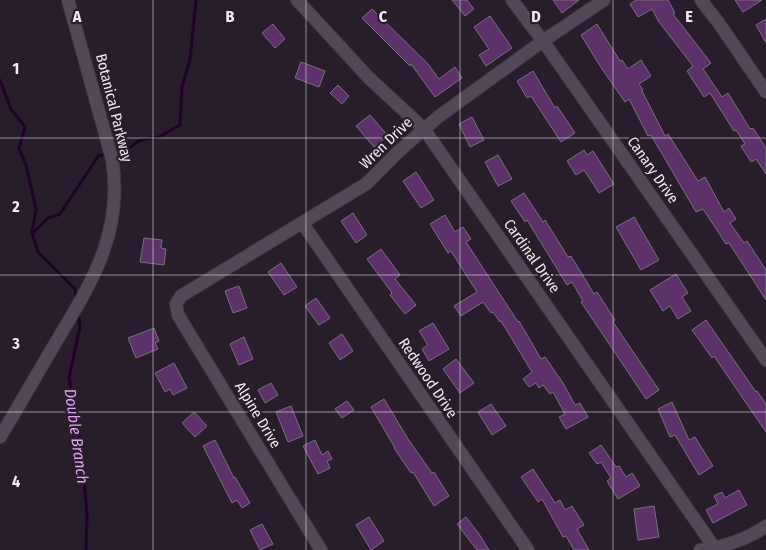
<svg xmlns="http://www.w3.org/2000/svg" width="766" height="550" font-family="'Fira Sans Condensed',sans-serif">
<rect width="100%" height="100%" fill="#281d2a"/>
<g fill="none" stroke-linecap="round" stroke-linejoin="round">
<path stroke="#200128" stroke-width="3" d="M0 80 11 109 25 127 19 148 26 165 36 209 32 233 38 252 75 289 76 300
M119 153H123L140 140 159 137 180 125 182 86 190 60 196 0
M33 233 48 218 60 214 99 155H102
M78 313 80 326 69 378 81 447 87 513 86 550"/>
</g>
<path fill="#5d3169" stroke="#7b6e7e" d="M452 0H467L474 9 465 16Z
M553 0H579L562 13Z
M636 0H668L675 13 673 14 711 63 703 69 722 97 728 93 750 129 753 128 766 148V174L756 159 751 162 741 146 745 144 736 130 734 131 710 93 704 97 687 71 693 66 659 22 652 9 638 17 630 4Z
M735 0H762L743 12Z
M372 9 428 64 439 79 455 67 462 78 435 97 411 64 410 66 362 18Z
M490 16 512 48 486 66 479 55 489 49 474 27Z
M766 19V43L756 25Z
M273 24 285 39 275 48 262 33Z
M597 24 620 61 622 60 628 69 641 60 651 76 639 84 643 90 642 91 665 136 668 134 698 181 705 177 724 212 729 208 736 219 730 223 744 243 747 241 766 270V300L729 243 726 244 703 209 696 212 651 135 648 136 629 99 625 102 600 66 581 35Z
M301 62 325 71 319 87 295 78Z
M533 71 555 108 557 106 575 133 561 142 531 96 527 98 517 81Z
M338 85 349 96 342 104 330 93Z
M370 115 388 136 374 147 356 126Z
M472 117 484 140 470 147 459 124Z
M584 150 587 155 593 151 614 184 599 193 584 170 576 175 567 161Z
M498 155 512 179 498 186 485 162Z
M416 172 434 200 421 208 403 181Z
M524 193 543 222 545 220 568 257 571 256 594 294 597 292 615 320 613 322 659 390 646 399 581 302 583 301 572 282 567 285 527 220 525 222 511 201Z
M353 213 367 235 356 243 341 221Z
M445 215 455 232 463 227 471 239 466 242 518 322 519 321 541 359 545 357 563 383 575 405 580 403 588 417 566 429 559 417 565 414 553 392 550 394 543 385 539 388 536 383 529 387 523 379 532 372 501 321 500 322 493 312 491 313 483 302 461 316 454 306 477 292 451 251 448 253 430 224Z
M634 217 659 260 641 270 616 227Z
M144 238 162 240 161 248 166 249 164 265 140 262Z
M381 249 400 275 395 279 416 305 405 314 390 295 392 293 367 259Z
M281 263 297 287 284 295 268 272Z
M676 274 688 293 682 297 691 311 678 319 670 306 663 311 650 290Z
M239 286 247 308 233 313 225 291Z
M316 298 330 318 319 325 305 306Z
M706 320 756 392 757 391 766 404V432L714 356 712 358 692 330Z
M433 323 449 349 429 361 422 349 428 345 419 331Z
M154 328 159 341 155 343 158 349 136 358 128 338Z
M342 334 353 351 340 360 329 343Z
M244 337 253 359 239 365 230 344Z
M456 359 474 383 460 393 443 369Z
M174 363 187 388 173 395 170 389 165 392 155 373Z
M271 383 278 395 265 403 258 390Z
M384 399 408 439 432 473 434 472 449 496 434 506 413 472 411 473 394 448H395L371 407Z
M347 401 354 410 342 418 335 409Z
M672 402 689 440 695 437 713 466 699 475 675 435 670 437 658 409Z
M491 404 506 426 492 435 478 412Z
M291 406 303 436 288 442 276 412Z
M194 412 207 426 195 437 182 423Z
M215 440 234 478 235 477 250 503 242 508 237 500 232 503 203 446Z
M315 440 322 455 328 451 332 459 327 461 330 468 318 474 303 446Z
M601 445 616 467 619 466 626 477 632 473 640 486 618 499 607 481 611 478 601 462 597 464 589 453Z
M533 469 555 503 560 500 565 510 572 506 584 525 577 529 589 550H574L566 536 563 537 542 499 538 502 521 477Z
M739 490 747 505 713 523 706 510 718 504 714 496 722 492 725 498Z
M654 506 659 537 638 540 634 509Z
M369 517 384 541 371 550 356 525Z
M466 517 479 534 489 550H477L457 524Z
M262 524 273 544 260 550 250 530Z"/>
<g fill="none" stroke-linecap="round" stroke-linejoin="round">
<g stroke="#423944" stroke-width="14">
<path id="minor" d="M297 0 369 78 424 129 716 550
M512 0 543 41 766 360
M701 0 718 22 766 92
M303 224 528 550
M0 437C19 406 37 374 56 342 92 282 124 232 112 159L68 0
M321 550 178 315 176 304 181 296 366 184 398 152 438 117 543 41 604 0
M700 550C724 547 746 540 766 526"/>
</g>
<use href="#minor" stroke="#544858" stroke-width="12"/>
</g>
<path fill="none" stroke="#f1e9f2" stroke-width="1" stroke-opacity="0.55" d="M153 0V550M306 0V550M460 0V550M613 0V550M0 138H766M0 275H766M0 412H766"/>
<g text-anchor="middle" stroke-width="4.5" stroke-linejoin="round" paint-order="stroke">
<g font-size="15" fill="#f1e9f2" stroke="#281d2a">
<text transform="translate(114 108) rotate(76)" y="5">Botanical Parkway</text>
<text transform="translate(386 143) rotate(-44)" y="5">Wren Drive</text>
<text transform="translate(653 170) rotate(55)" y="5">Canary Drive</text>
<text transform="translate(532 256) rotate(55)" y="5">Cardinal Drive</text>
<text transform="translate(428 378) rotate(56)" y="5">Redwood Drive</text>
<text transform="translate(258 415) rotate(59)" y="5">Alpine Drive</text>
</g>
<g font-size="16" font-style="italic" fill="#e3a1f4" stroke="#281d2a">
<text transform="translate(77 436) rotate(82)" y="6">Double Branch</text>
</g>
</g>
<g font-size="16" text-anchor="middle" font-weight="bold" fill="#f1e9f2" stroke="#281d2a" stroke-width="4.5" stroke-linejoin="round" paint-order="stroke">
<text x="77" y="22">A</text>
<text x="230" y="22">B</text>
<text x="383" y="22">C</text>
<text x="536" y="22">D</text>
<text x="689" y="22">E</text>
<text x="16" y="74">1</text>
<text x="16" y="212">2</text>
<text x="16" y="349">3</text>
<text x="16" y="487">4</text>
</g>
</svg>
